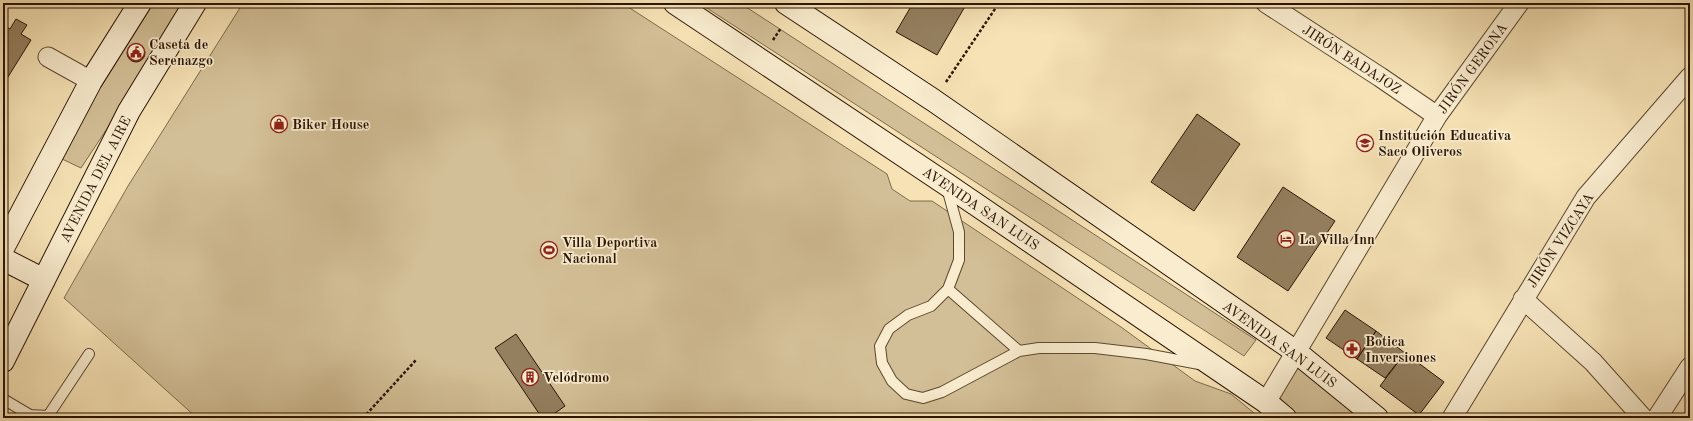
<svg xmlns="http://www.w3.org/2000/svg" width="1693" height="421" font-family="'Old Standard TT',serif">
<rect width="100%" height="100%" fill="#f6e2b5"/>
<filter id="stains"><feTurbulence type="fractalNoise" baseFrequency=".005" numOctaves="4"/><feColorMatrix values="0 0 0 0 .2 0 0 0 0 .09 0 0 0 0 .02 0 0 0 .5 -.17"/></filter>
<radialGradient id="worn" r=".72"><stop offset=".6" stop-color="#630" stop-opacity="0"/><stop offset="1" stop-color="#630" stop-opacity=".3"/></radialGradient>
<path fill="#d3bf97" stroke="#7e6a4c" d="M145 3H190L81 168 62 159 95 83Z
M243 3H622L887 174 892 189 910 201H932L1121 327 1195 381 1231 394 1260 418H197L64 298 128 186Z
M699 3H740L1256 340 1244 356Z
M1299 366 1359 418H1301L1278 399Z"/>
<path fill="#947f5f" stroke="#2a1402" d="M913 3H967L937 55 896 32Z
M16 19 27 25 21 34 31 40 3 85V25L10 29Z
M127 53a9 9 0 1 1 18 0a9 9 0 1 1-18 0Z
M1197 114 1240 144 1194 211 1151 182Z
M1283 187 1335 221 1288 291 1237 257Z
M1345 310 1376 331 1357 359 1326 338Z
M1376 331 1405 353 1385 378 1357 359Z
M516 334 565 406 548 418H542L495 348Z
M1405 353 1444 382 1419 415 1380 386Z"/>
<g fill="none" stroke-linecap="round" stroke-linejoin="round">
<g stroke="#5d482f" stroke-width="12">
<path id="lane" d="M947 188 959 232V260L948 289 931 306 908 315 889 329 880 346 882 363 892 381 906 394 923 398 942 392 1019 351 1039 348H1095L1146 354 1199 364
M948 289 1019 351
M3 399 30 415 48 416 89 354"/>
</g>
<g stroke="#5d482f" stroke-width="21">
<path id="street" d="M1266 3 1380 77 1437 116
M48 57 91 81
M1523 299 1593 362 1643 418
M1266 402 1437 116 1519 3
M1452 418 1586 197 1690 77
M1657 418 1690 367"/>
</g>
<g stroke="#2a1402" stroke-width="24">
<path id="secondary" d="M675 3 946 184 1266 402 1285 418
M786 3 933 100 1296 352 1377 418
M3 248 91 81 140 3
M3 259 44 280
M3 361 129 111 195 3"/>
</g>
<path stroke="#2a1402" stroke-width="2.5" stroke-dasharray="3 2" stroke-linecap="butt" d="M773 40 781 28
M946 82 999 3
M363 418 416 360"/>
<use href="#lane" stroke="#f9eccf" stroke-width="10"/>
<use href="#street" stroke="#f9eccf" stroke-width="19"/>
<use href="#secondary" stroke="#f9eccf" stroke-width="22"/>
</g>
<defs>
<g id="civic-ring" transform="scale(0.9)"><circle r="9.5" fill="#f9eccf" stroke="#8f2418" stroke-width="1.5"/><path d="M-.6-6.5H3V-4.5H.6V-3L4-1V1h2V6H-6V1h2V-1L-.6-3ZM-1.2 2.5V6h2.4V2.5Z" fill="#8f2418"/></g>
<g id="shop-ring" transform="scale(0.9)"><circle r="9.5" fill="#f9eccf" stroke="#8f2418" stroke-width="1.5"/><path d="M-5-2.5h2.3a2.7 3.5 0 0 1 5.4 0H5L5.5 6h-11ZM-1.5-2.5h3a1.5 2.3 0 0 0-3 0Z" fill="#8f2418"/></g>
<g id="school-ring" transform="scale(0.9)"><circle r="9.5" fill="#f9eccf" stroke="#8f2418" stroke-width="1.5"/><path d="M0-5L7-2L0 1L-7-2ZM-4 1L0 2.5L4 1V4Q0 6-4 4Z" fill="#8f2418"/></g>
<g id="hotel-ring" transform="scale(0.9)"><circle r="9.5" fill="#f9eccf" stroke="#8f2418" stroke-width="1.5"/><path d="M-6-4.5h1.5V1H6V5H4.5V3h-9V5H-6ZM-4 0a1.8 1.8 0 1 1 3.6 0ZM.5 0V-2.5h3Q6-2.5 6 0Z" fill="#8f2418"/></g>
<g id="stadium-ring" transform="scale(0.9)"><circle r="9.5" fill="#f9eccf" stroke="#8f2418" stroke-width="1.5"/><path d="M0-5a6.5 5 0 1 0 0 10a6.5 5 0 1 0 0-10ZM-3.5-1.8h7v3.6h-7Z" fill="#8f2418"/></g>
<g id="pharmacy-ring" transform="scale(0.9)"><circle r="9.5" fill="#f9eccf" stroke="#8f2418" stroke-width="1.5"/><path d="M-2-6h4v4h4v4h-4v4h-4v-4h-4v-4h4Z" fill="#8f2418"/></g>
<g id="building-ring" transform="scale(0.9)"><circle r="9.5" fill="#f9eccf" stroke="#8f2418" stroke-width="1.5"/><path d="M-4-6H4V6H1V3H-1V6H-4ZM-2.5-4.3h1.7v1.8h-1.7ZM.8-4.3h1.7v1.8H.8ZM-2.5-1h1.7V.8h-1.7ZM.8-1h1.7V.8H.8Z" fill="#8f2418"/></g>
</defs>
<g fill-rule="evenodd">
<use href="#civic-ring" x="136" y="52"/>
<use href="#shop-ring" x="279" y="124"/>
<use href="#school-ring" x="1365" y="143"/>
<use href="#hotel-ring" x="1286" y="239"/>
<use href="#stadium-ring" x="549" y="250"/>
<use href="#pharmacy-ring" x="1352" y="349"/>
<use href="#building-ring" x="530" y="377"/>
</g>
<g text-anchor="middle" stroke-width="3.5" stroke-linejoin="round" paint-order="stroke">
<g font-size="14" font-weight="bold" fill="#2a1402" stroke="#f9eccf" text-anchor="start">
<text x="149" y="49">Caseta de<tspan x="149" dy="16">Serenazgo</tspan></text>
<text x="292" y="129">Biker House</text>
<text x="1378" y="140">Institución Educativa<tspan x="1378" dy="16">Saco Oliveros</tspan></text>
<text x="1299" y="244">La Villa Inn</text>
<text x="562" y="247">Villa Deportiva<tspan x="562" dy="16">Nacional</tspan></text>
<text x="1365" y="346">Botica<tspan x="1365" dy="16">Inversiones</tspan></text>
<text x="543" y="382">Velódromo</text>
</g>
<g font-size="14" fill="#2a1402" stroke="#f9eccf">
<text transform="translate(1352 59) rotate(33)" y="5">JIRÓN BADAJOZ</text>
<text transform="translate(1472 68) rotate(-54)" y="5">JIRÓN GERONA</text>
<text transform="translate(95 179) rotate(-63)" y="5">AVENIDA DEL AIRE</text>
<text transform="translate(981 208) rotate(34)" y="5">AVENIDA SAN LUIS</text>
<text transform="translate(1560 240) rotate(-57)" y="5">JIRÓN VIZCAYA</text>
<text transform="translate(1280 344) rotate(36)" y="5">AVENIDA SAN LUIS</text>
</g>
</g>
<rect width="1693" height="421" fill="none" stroke="#f6e2b5" stroke-width="16"/>
<rect x="4" y="4" width="1685" height="413" fill="none" stroke="#2a1402" stroke-width="2"/>
<rect x="8" y="8" width="1677" height="405" fill="none" stroke="#2a1402"/>
<rect width="100%" height="100%" filter="url(#stains)"/>
<rect width="100%" height="100%" fill="url(#worn)"/>
</svg>
